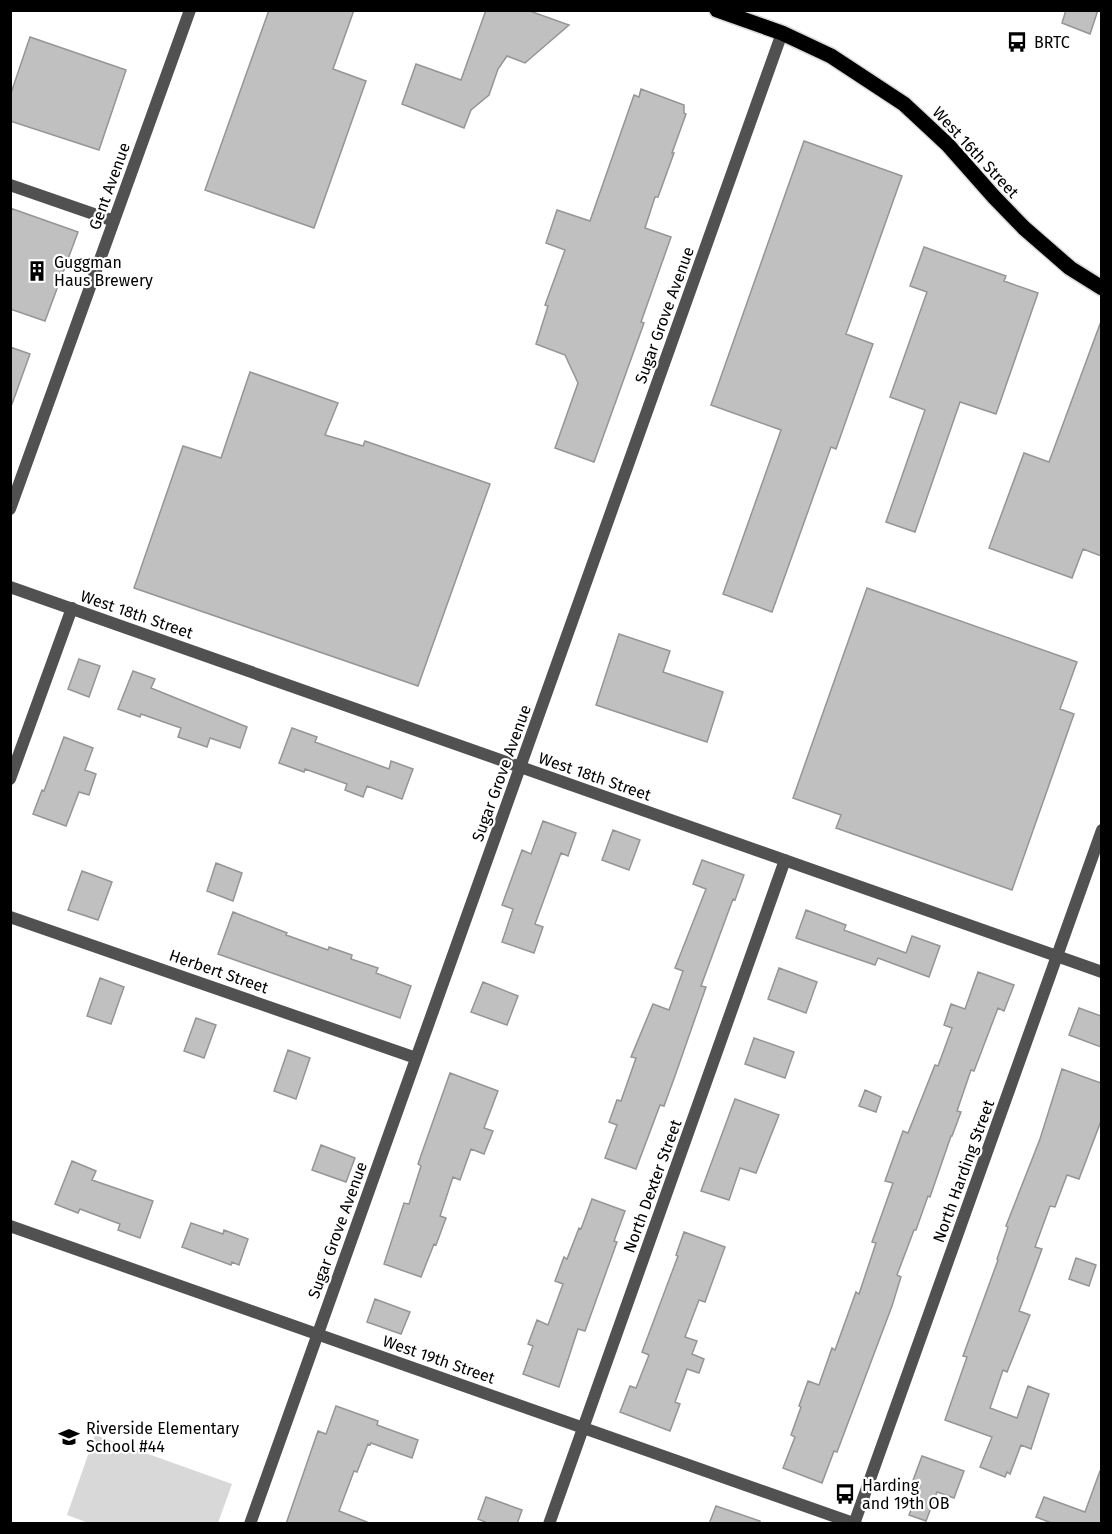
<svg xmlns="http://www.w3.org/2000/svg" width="1112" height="1534" font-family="'Fira Sans',sans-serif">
<rect width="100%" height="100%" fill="#fff"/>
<path fill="#d8d8d8" d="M95 1435 232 1484 218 1523 91 1524 67 1515Z"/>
<path fill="#c0c0c0" stroke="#959595" stroke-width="1.5" d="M269 10H354L333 69 366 81 314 228 205 190Z
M486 10H527L569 25 525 63 507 56 498 69 489 95 471 110 464 128 402 104 416 64 461 80Z
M1066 10H1098L1090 34 1062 23Z
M30 37 126 70 99 150 10 121V96Z
M641 89 684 105V113L686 114 672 153H674L658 197H655L645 228 671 237 641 322 644 323 594 462 555 448 578 383 565 355 536 344 548 306 545 305 565 250 546 243 557 210 590 221 634 95 639 97Z
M804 141 902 176 846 334 873 344 836 449 831 447 772 612 723 594 781 430 711 405Z
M10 208 78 232 45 321 10 309Z
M924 247 1006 276 1004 281 1038 293 996 414 960 402 915 532 886 522 925 410 890 397 927 292 910 286Z
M1100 324H1101V556L1083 549 1072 578 989 548 1024 453 1049 462Z
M10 347 30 354 12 404H10Z
M250 372 338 403 325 435 363 446 365 441 490 484 418 686 134 588 183 446 221 458Z
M867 588 1077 662 1060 709 1074 714 1012 890 836 828 841 815 793 798Z
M619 634 670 651 663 672 723 692 707 742 596 705Z
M79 659 100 666 89 697 68 689Z
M133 671 155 679 151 688 247 727 240 748 210 738 207 747 178 737 181 728 141 714 140 717 118 709Z
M292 728 317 737 315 742 389 769 391 761 413 769 402 799 367 786 363 797 345 790 347 784 305 769 304 772 279 763Z
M64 737 93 748 85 770 96 774 89 795 79 792 66 826 33 814 42 790 44 791Z
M543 821 576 833 568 856 561 853 535 924 543 927 534 953 502 942 513 909 502 905 522 850 531 854Z
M613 830 640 840 629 870 602 860Z
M702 860 744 875 735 900 733 899 701 986 706 987 676 1073 664 1106 660 1105 636 1169 605 1158 617 1125 609 1122 617 1100 621 1101 636 1058 631 1057 653 1004 669 1010 683 971 675 968 706 889 693 884Z
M216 863 242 873 233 901 207 891Z
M82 871 112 882 98 920 68 910Z
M806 910 846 925 844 930 906 953 912 936 940 946 929 977 878 958 875 965 796 938Z
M233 912 287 933 286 935 328 950 329 947 352 955 351 959 378 968 376 973 411 986 400 1018 218 954Z
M779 968 817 982 806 1013 768 999Z
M978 972 1014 985 1004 1011 998 1008 974 1071 971 1070 957 1111 961 1112 952 1136H951L930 1197 928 1196 916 1230H914L897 1275 901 1277 892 1306 837 1452 834 1451 822 1483 783 1468 795 1437 791 1435 801 1407 799 1406 808 1381 819 1385 832 1348 835 1350 856 1292 859 1294 876 1243 872 1242 893 1183 885 1181 903 1131 908 1133 935 1065 938 1066 952 1028 944 1025 951 1004 965 1009Z
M100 978 124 987 111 1024 87 1016Z
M483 982 518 996 507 1025 471 1012Z
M1079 1008 1101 1016V1047L1069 1035Z
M196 1018 216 1025 204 1058 184 1051Z
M754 1038 794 1052 785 1078 745 1064Z
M288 1050 310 1058 296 1099 274 1091Z
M1062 1069 1101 1083V1121L1079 1179 1067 1175 1055 1207 1050 1206 1035 1247 1042 1249 1019 1311 1030 1315 1007 1372 1003 1370 990 1408 1017 1418 1028 1386 1049 1394 1031 1449 1021 1445 1010 1474 1007 1472 1005 1477 980 1467 992 1437 945 1420 967 1357 963 1356 998 1260 997 1259 1008 1227 1006 1226 1040 1139Z
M450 1073 498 1091 484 1128 493 1131 484 1154 471 1149 460 1180 453 1177 440 1216 446 1218 436 1245 434 1244 421 1277 384 1264 404 1203 409 1204 421 1166 418 1164Z
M865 1090 881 1097 876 1112 859 1106Z
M735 1099 779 1115 756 1173 740 1168 729 1200 701 1191Z
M321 1145 355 1158 346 1182 312 1170Z
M72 1161 96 1171 92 1180 153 1201 140 1238 118 1230 120 1224 80 1209 78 1213 55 1204Z
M592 1199 625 1211 614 1241 617 1242 585 1331 578 1329 559 1387 523 1374 533 1346 528 1344 537 1320 548 1325 563 1284 555 1281 564 1257 567 1259 579 1228 581 1229Z
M191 1223 223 1234 224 1230 248 1239 239 1265 232 1262 231 1265 182 1247Z
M684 1232 725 1247 705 1302 699 1300 685 1337 697 1341 692 1354 704 1359 699 1373 687 1369 675 1402 680 1404 670 1431 620 1412 630 1386 636 1388 649 1355 642 1352 678 1256 676 1255Z
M1076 1258 1096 1265 1089 1286 1069 1279Z
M375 1299 410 1312 401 1334 367 1322Z
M336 1406 378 1421 377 1425 418 1440 412 1458 371 1443 370 1445 368 1444 357 1472 354 1471 339 1511 367 1522V1524H286L318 1431 326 1434Z
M922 1456 964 1471 954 1498 937 1492 926 1521 909 1515 920 1486 912 1483Z
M1100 1471H1101V1524H1054L1036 1517 1044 1497 1085 1512Z
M486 1497 522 1510 517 1524H490L478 1519Z
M716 1506 760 1521V1524H709Z"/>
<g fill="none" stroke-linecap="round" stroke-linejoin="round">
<g stroke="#dbdbdb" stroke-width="18">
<path id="primary" d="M717 10 782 33 831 56 904 104 948 145 994 197 1024 228 1070 268 1102 288"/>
</g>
<path stroke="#515151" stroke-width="12" d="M10 185 114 221
M10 509 190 10
M10 587 1102 972
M10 779 72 608
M10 917 416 1058
M10 1226 856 1524
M250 1524 782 33
M549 1524 785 860"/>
<path stroke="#515151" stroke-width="12" d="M854 1524 1102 830"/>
<use href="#primary" stroke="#000" stroke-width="15"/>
</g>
<defs>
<g id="bus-bare" transform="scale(1.62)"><path d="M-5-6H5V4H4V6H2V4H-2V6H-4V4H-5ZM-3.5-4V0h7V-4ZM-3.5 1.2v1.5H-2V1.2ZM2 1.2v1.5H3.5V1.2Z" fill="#000" stroke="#fff" stroke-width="2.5" paint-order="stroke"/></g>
<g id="building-bare" transform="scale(1.62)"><path d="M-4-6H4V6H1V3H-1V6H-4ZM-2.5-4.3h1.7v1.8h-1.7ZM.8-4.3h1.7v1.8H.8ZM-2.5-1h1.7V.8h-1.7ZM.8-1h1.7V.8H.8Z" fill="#000" stroke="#fff" stroke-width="2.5" paint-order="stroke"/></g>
<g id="school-bare" transform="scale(1.62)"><path d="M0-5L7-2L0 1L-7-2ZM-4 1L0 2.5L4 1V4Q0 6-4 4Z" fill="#000" stroke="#fff" stroke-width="2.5" paint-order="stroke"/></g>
</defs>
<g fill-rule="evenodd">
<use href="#bus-bare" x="1017" y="42"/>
<use href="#building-bare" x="37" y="271"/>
<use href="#school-bare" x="69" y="1437"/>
<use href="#bus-bare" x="845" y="1494"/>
</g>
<g text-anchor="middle" stroke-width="4.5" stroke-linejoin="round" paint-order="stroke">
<g font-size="16" fill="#000" stroke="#fff" text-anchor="start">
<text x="1034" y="48">BRTC</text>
<text x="54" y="268">Guggman<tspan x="54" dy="18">Haus Brewery</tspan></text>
<text x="86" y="1434">Riverside Elementary<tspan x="86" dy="18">School #44</tspan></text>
<text x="862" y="1491">Harding<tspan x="862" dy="18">and 19th OB</tspan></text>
</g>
<g font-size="16" fill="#000" stroke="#fff">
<text transform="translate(976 152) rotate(47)" y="6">West 16th Street</text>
<text transform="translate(109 186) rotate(-70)" y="6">Gent Avenue</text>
<text transform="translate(664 315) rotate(-70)" y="6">Sugar Grove Avenue</text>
<text transform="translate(137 614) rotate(19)" y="6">West 18th Street</text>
<text transform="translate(501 773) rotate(-70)" y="6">Sugar Grove Avenue</text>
<text transform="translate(595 776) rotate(19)" y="6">West 18th Street</text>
<text transform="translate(219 971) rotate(19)" y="6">Herbert Street</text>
<text transform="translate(963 1171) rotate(-70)" y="6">North Harding Street</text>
<text transform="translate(652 1186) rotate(-70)" y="6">North Dexter Street</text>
<text transform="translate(337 1230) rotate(-70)" y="6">Sugar Grove Avenue</text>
<text transform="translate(439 1359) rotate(19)" y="6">West 19th Street</text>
</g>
</g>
<rect width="1112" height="1534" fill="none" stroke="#000000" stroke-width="24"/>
</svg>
